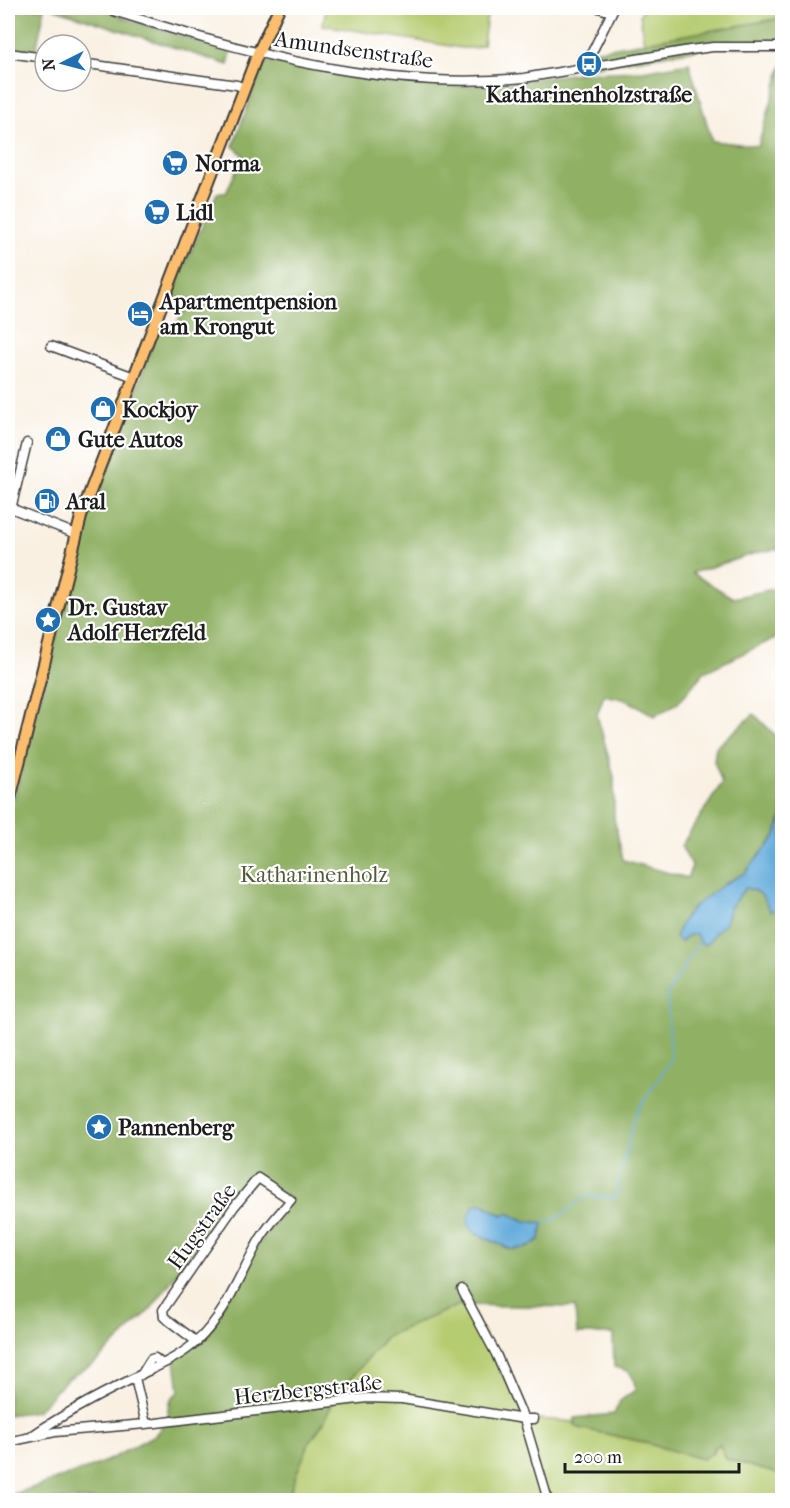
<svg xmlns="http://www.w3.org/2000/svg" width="790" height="1508" font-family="'IM FELL French Canon',serif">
<rect width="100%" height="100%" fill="#fff"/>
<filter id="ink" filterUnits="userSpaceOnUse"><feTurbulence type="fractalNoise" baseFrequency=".0167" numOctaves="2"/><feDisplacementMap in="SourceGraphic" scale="12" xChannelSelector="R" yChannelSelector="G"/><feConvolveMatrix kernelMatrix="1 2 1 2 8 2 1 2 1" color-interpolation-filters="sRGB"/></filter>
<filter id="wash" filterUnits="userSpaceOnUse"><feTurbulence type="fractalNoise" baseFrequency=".008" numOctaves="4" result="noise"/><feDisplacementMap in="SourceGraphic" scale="24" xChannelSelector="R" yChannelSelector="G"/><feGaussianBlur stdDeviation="1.35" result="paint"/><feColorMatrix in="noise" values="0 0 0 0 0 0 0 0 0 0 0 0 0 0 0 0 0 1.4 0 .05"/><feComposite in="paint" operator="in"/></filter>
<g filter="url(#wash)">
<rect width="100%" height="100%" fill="#f9f0e2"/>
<path fill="#b6cc71" stroke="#697446" stroke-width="1.5" d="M327 8H488L483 45 474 48H462L322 25Z
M644 8H782V18L644 43 640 14Z
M458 1305H469L528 1418 575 1422V1425L579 1428 639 1441 702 1459 720 1443 726 1459 782 1475V1500H287L297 1472 310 1441 323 1423 335 1398 386 1336Z"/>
<path fill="#90b063" stroke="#566640" stroke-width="1.5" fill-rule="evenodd" d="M8 8H45L36 50 8 47Z
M52 8H124L121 17 231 52 228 65Z
M782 18V47H713L584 68 588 52Z
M266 62 285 63 389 83 466 86 499 84 578 73 643 71 689 63 712 141 758 146 782 66V548L756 553 692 573 733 598 782 587V635L704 672 678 703 655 716 627 700 604 695 597 715 614 777V818L623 860 687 878 692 866 681 846 722 783 714 761 716 747 754 714 782 742V817L775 837 745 873 726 883 717 891 687 936 696 933 709 942 716 931 725 924 729 909 745 888C759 890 768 899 779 909L782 905V1475L726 1459 719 1443 713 1448V1453L702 1459 639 1441 579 1428 575 1425V1418L614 1414 620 1401 635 1390C634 1372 630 1371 614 1367L613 1334H577L575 1307 459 1305 386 1336 335 1398 323 1423 310 1441 297 1472 287 1500H8V1496L90 1468 113 1458 156 1434 168 1418C167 1406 169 1399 179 1391L175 1360 214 1321 256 1247 291 1200 258 1178 234 1196 150 1310 95 1363 67 1379 37 1411 8 1415V821L85 528 159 328 173 332 187 303 171 296 217 193H226L243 155 233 146 256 82ZM486 1205C493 1212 498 1216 508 1213L525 1221 543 1223 540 1239 527 1248 510 1249 477 1234Z"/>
<path fill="#64acdb" stroke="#40647c" stroke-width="1.5" d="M782 817V905L779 909 770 911C764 897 761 890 745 888L729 909 725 924 716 931 709 942 704 945 699 942 696 934 687 936 681 942 675 937 683 920 693 907 726 883 745 873 775 837Z
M480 1203 502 1215 508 1213 525 1221 543 1223 540 1239 527 1248 510 1249 477 1234 470 1229 468 1218 473 1207Z"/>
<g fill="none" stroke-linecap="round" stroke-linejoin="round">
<path stroke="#64acdb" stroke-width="1.5" d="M622 1171 635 1115 671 1059 667 995 699 942
M543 1223 559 1217 586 1196 615 1198 620 1177"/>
</g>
</g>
<g filter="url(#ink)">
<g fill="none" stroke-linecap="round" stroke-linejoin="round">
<g stroke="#3d3c3a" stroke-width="11">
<path id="minor" d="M104 8C240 51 380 92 524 78L690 50 713 47H782
M599 8 611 12
M8 53 45 58
M81 63 237 85 244 88
M584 68 614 8
M51 346 134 377
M8 507 76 534
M11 509 27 443
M462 1290 496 1354 524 1419 548 1500
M141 1375 151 1359 155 1358 162 1364
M135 1378 146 1424
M33 1435C65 1413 99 1395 134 1378 155 1367 179 1358 197 1341 224 1316 238 1280 255 1248 264 1230 278 1215 291 1200L258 1178 234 1207 163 1310 164 1317 197 1342
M8 1442 55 1432 156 1423 367 1398 402 1399 524 1419H534"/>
</g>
<g stroke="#3d3c3a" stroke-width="14">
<path id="major" d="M8 807 82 513 258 53 279 8"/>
</g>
<use href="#minor" stroke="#fff" stroke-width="8"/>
<use href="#major" stroke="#fbbd6e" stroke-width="10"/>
</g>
</g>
<defs>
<g id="bus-disc" transform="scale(1.35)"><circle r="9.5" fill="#1f6fb2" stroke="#fff"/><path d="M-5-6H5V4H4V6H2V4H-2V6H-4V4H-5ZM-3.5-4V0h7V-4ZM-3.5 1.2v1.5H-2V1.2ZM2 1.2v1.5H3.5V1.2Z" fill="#fff"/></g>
<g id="supermarket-disc" transform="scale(1.35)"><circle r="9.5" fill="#1f6fb2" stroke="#fff"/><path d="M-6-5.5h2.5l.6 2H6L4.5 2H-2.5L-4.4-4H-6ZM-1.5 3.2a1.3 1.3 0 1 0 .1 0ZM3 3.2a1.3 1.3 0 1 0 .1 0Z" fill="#fff"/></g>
<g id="hotel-disc" transform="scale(1.35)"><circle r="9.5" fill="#1f6fb2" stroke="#fff"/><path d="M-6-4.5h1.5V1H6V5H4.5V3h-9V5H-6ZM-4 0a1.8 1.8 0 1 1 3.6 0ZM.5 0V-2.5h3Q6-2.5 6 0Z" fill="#fff"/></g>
<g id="shop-disc" transform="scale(1.35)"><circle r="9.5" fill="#1f6fb2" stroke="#fff"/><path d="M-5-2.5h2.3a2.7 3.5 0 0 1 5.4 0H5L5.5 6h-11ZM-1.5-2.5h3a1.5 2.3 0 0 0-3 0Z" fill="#fff"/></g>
<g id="fuel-disc" transform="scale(1.35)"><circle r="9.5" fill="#1f6fb2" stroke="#fff"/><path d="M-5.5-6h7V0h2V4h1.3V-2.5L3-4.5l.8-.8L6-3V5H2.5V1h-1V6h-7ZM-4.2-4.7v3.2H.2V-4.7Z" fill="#fff"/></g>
<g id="sight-disc" transform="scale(1.35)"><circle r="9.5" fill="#1f6fb2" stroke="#fff"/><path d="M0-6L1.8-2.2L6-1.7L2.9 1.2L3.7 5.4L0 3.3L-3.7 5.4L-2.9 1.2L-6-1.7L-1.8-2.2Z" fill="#fff"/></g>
</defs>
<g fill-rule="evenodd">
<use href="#bus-disc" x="589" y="64"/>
<use href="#supermarket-disc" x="175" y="163"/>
<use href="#supermarket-disc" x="157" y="212"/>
<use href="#hotel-disc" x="140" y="314"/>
<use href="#shop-disc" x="103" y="409"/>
<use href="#shop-disc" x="58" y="439"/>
<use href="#fuel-disc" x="47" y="501"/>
<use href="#sight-disc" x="48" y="620"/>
<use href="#sight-disc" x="99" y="1127"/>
</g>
<g text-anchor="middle" stroke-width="4.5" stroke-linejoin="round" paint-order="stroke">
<g font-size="22" fill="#1c1c1c" stroke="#fff">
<text transform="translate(354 49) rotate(8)" y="8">Amundsenstraße</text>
<text transform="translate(201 1226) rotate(-54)" y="8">Hugstraße</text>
<text transform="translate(308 1389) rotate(-6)" y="8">Herzbergstraße</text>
</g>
<g font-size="22" font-weight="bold" fill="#1c1c1c" stroke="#fff" text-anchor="start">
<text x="589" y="102" text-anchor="middle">Katharinenholzstraße</text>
<text x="195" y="171">Norma</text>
<text x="176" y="220">Lidl</text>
<text x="160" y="309">Apartmentpension<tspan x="160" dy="25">am Krongut</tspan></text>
<text x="122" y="417">Kockjoy</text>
<text x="78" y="447">Gute Autos</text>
<text x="66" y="509">Aral</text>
<text x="68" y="615">Dr. Gustav<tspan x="68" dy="25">Adolf Herzfeld</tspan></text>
<text x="118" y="1135">Pannenberg</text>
</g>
<g font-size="22" fill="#525a3a" stroke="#fff">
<text x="314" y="882">Katharinenholz</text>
</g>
</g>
<rect width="790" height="1508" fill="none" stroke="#fff" stroke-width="30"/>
<g transform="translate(63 63) rotate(264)"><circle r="28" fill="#ffffff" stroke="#a4a4a4" stroke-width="1.5"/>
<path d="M0-4.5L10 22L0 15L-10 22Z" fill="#1f6fb2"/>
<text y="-9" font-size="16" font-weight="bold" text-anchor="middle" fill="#1c1c1c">N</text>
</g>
<path d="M565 1463v9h174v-9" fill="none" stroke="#1c1c1c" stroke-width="3"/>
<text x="574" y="1463" font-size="18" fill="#1c1c1c" stroke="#ffffff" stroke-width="4.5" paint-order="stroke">200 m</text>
</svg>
